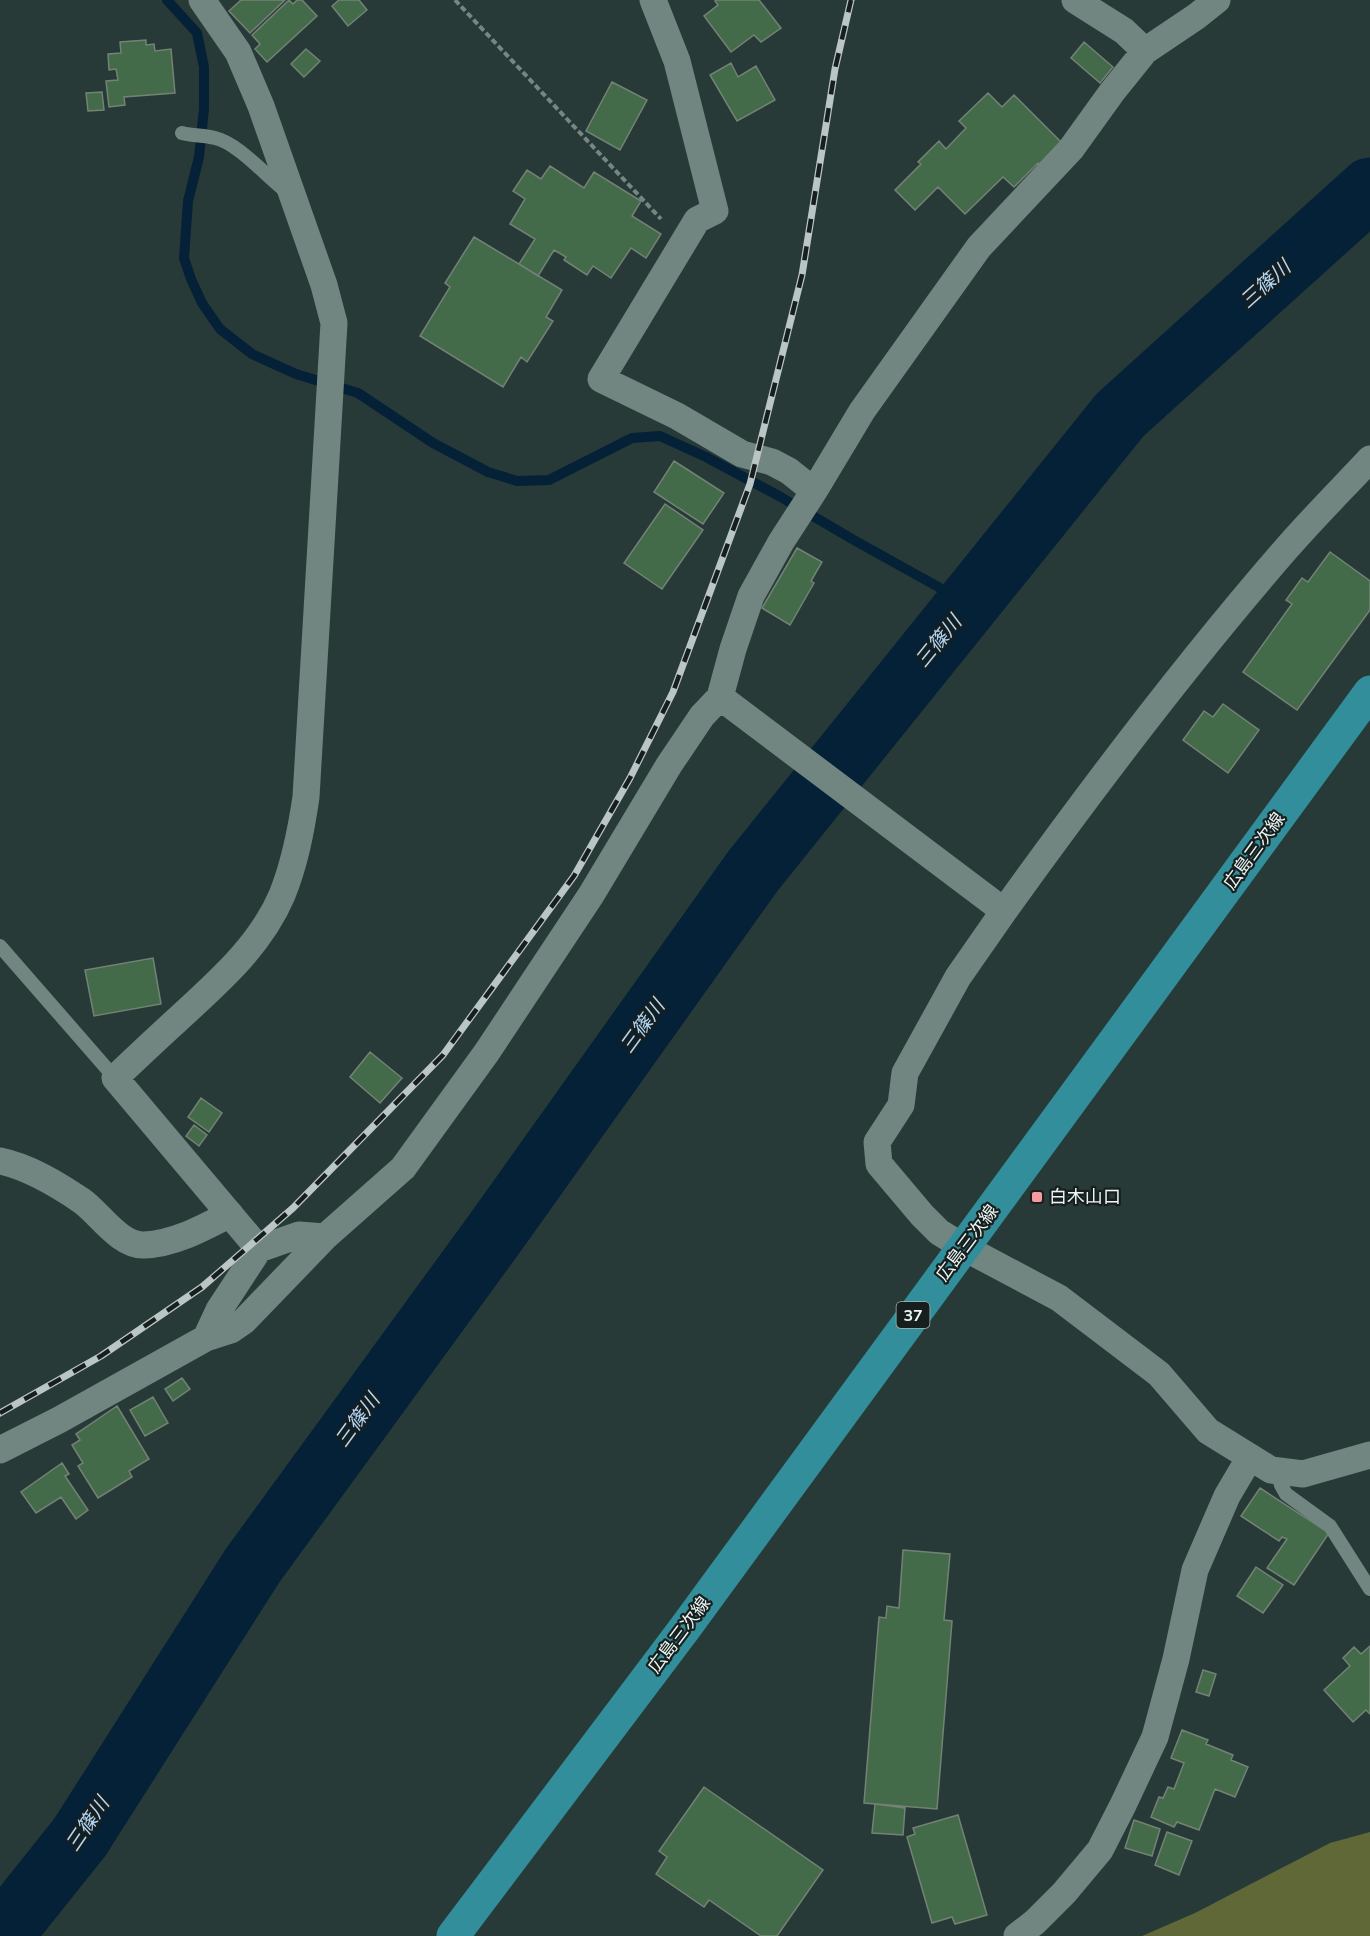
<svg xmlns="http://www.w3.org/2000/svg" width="1370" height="1936" font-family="'Nunito Sans','Noto Sans JP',sans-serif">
<rect width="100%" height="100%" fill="#273a37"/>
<path fill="#606838" d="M1370 1832V1936H1142L1195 1913 1330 1843Z"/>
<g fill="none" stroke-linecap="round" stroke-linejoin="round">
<path stroke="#042138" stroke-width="10" d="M167 0 197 33 204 67V109L199 157 188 201 184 258 191 279 202 303 220 329 252 354 296 374 358 393 433 443 488 472 517 481 549 480 632 438 660 436 706 457 779 496 852 539 969 604"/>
<path stroke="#042138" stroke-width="63" d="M1 1936 80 1837 253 1565 495 1233 753 871 1120 415 1370 189"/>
</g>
<path fill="#436b4a" stroke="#748276" stroke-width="1.5" d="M241 0H285L250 33 229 11Z
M289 0 293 4 297 0H302L317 16 267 62 255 49 260 44 252 35Z
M339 0H359L367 10 348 26 332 6Z
M716 0H759L781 28 761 42 754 35 731 52 704 16 718 5 715 1Z
M146 40V45L154 44 155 51 171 49 175 93 124 97 125 105 109 107 106 81 118 80 116 69 109 70 108 54 121 53 120 42Z
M1084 42 1113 67 1100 83 1071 58Z
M306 49 320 61 304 77 291 64Z
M731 63 738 77 756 66 775 100 737 121 710 75Z
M612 82 647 100 620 150 586 131Z
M102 92 104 110 88 111 86 93Z
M988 93 1002 107 1014 95 1064 145 1042 167 1038 163 1014 187 1003 177 965 214 938 187 915 210 895 190 921 164 918 162 939 141 946 149 966 128 959 121Z
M550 166 584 188 594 172 641 201 632 216 661 234 646 258 631 248 611 278 593 266 587 275 564 260 566 257 554 250 538 276 519 264 535 239 510 224 525 199 513 191 527 170 541 179Z
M474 237 562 290 546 317 553 321 527 362 521 357 503 387 420 336 450 287 445 283Z
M674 461 724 493 703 524 654 492Z
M665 504 703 530 662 589 624 563Z
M797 548 822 562 811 581 814 583 790 625 762 608Z
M1330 552 1370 581V610L1297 710 1243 672 1292 604 1286 600 1302 578 1308 582Z
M1223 704 1259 730 1228 773 1183 740 1204 711 1213 717Z
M153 958 161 1004 94 1016 85 970Z
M370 1052 402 1078 380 1103 350 1077Z
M201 1098 222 1113 209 1132 188 1117Z
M194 1125 207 1135 199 1146 186 1136Z
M182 1378 190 1389 173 1401 165 1389Z
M153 1397 168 1423 145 1436 130 1410Z
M117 1406 149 1459 129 1471 132 1477 98 1498 78 1466 83 1463 72 1445 80 1440 76 1434Z
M62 1463 69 1474 65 1476 88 1510 76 1519 61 1497 36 1513 21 1492Z
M1260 1488 1329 1533 1294 1585 1267 1568 1287 1539 1282 1537 1279 1541 1241 1516Z
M903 1550 950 1554 944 1620 952 1621 937 1809 864 1803 879 1617 886 1618 887 1606 899 1608Z
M1256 1567 1283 1585 1263 1613 1237 1596Z
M1370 1646V1714L1366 1710 1353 1722 1324 1690 1350 1666 1343 1658 1354 1647 1361 1654Z
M1203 1670 1216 1674 1209 1696 1196 1692Z
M1182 1730 1208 1740 1206 1744 1233 1755 1231 1760 1248 1767 1235 1797 1215 1789 1199 1830 1177 1822 1174 1827 1151 1817 1159 1797 1163 1798 1168 1787 1174 1789 1184 1763 1171 1758Z
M704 1787 823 1870 777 1936H761L709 1900 704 1907 656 1874 667 1857 659 1851Z
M875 1804 905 1808 903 1835 872 1833Z
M958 1815 987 1915 955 1924 952 1917 932 1923 907 1837 915 1834 913 1828Z
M1134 1820 1160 1829 1152 1856 1125 1848Z
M1167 1832 1192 1841 1179 1875 1155 1865Z"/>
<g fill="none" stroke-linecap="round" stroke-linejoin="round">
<path stroke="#768683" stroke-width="4" stroke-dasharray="6 3" stroke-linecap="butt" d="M455 0 661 219"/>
<path stroke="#718681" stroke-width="14" d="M182 133C193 136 204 135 215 138 238 143 267 177 287 192
M0 946 115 1078
M1277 1471 1281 1485 1286 1494 1330 1526 1370 1589"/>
<path stroke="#718681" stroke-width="27" d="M202 0 238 52 261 106 324 285 334 323 306 797C301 831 295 863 282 895 260 947 216 984 176 1021 155 1040 135 1059 115 1078L259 1249
M653 0 677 61 715 211 697 220 601 379 677 416 742 454 772 462 789 471 814 491
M1075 0 1124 31 1145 51
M720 697 1004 911 958 977 905 1073 901 1105 877 1142 879 1164 922 1215 939 1232 963 1247 1059 1298 1159 1374 1208 1431 1271 1470 1303 1474 1370 1455
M1004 911C1093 787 1186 664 1286 549 1313 518 1342 489 1370 459
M0 1161C29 1167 57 1184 82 1201 100 1214 120 1246 144 1245 174 1244 203 1228 230 1214
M206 1338 231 1330 244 1321 325 1237 403 1168 487 1052 591 895 669 765 702 716 720 697 733 649 751 596 781 542 814 491 862 411 979 247 1071 149 1112 92 1145 51 1197 16 1217 0
M0 1450 59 1420 206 1338 219 1310 259 1249 299 1235 325 1237
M1017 1936 1035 1922 1064 1893 1100 1850 1123 1805 1155 1737 1176 1659 1195 1570 1227 1496 1250 1457"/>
<path stroke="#318e9a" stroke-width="33" d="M453 1936 685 1628 1370 692"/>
<g stroke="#b9c6c4" stroke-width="7">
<path id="rail" d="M0 1413 101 1356 202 1287 293 1208 443 1055 574 876 630 778 673 692 750 484 802 275 835 69 851 0"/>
</g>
<use href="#rail" stroke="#171f1e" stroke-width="4.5" stroke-dasharray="14" stroke-linecap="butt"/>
</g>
<rect fill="#f59b9d" stroke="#171f1e" stroke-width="2" x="1031" y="1191" width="12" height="12" rx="3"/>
<g text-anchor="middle" stroke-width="4.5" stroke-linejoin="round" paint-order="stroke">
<rect fill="#171f1e" stroke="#abb6b4" stroke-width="1.5" x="896.5" y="1302" width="33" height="26" rx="4.5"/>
<g font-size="16" font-weight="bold" fill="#ebf6f4">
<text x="913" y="1321">37</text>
</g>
<g font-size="18" fill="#ebf6f4" stroke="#171f1e">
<text transform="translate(1254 851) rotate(-54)" y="6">広島三次線</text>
<text transform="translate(967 1243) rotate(-53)" y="6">広島三次線</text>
<text transform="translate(679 1635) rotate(-53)" y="6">広島三次線</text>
</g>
<g font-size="18" fill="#ebf6f4" stroke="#171f1e" text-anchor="start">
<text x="1049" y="1203">白木山口</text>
</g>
<g font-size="20" font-style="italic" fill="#b2d6f7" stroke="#171f1e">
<text transform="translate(1265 284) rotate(-42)" y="7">三篠川</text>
<text transform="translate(938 641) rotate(-51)" y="7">三篠川</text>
<text transform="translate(642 1026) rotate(-54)" y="7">三篠川</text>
<text transform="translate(357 1420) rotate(-54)" y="7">三篠川</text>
<text transform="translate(87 1824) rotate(-56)" y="7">三篠川</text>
</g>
</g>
</svg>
